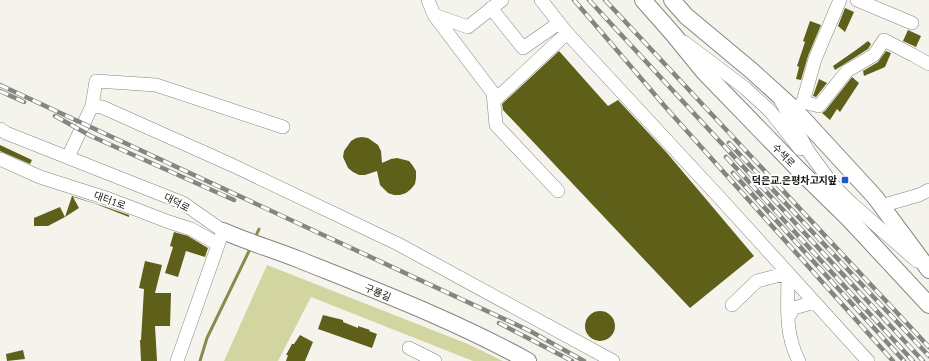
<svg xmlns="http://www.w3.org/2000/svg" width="929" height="361" font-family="'PT Sans','Noto Sans KR',sans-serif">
<rect width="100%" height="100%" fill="#f4f4ed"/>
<path fill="#d3d5a1" d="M267 265 468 344 503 361H473L311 297 278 361H224Z"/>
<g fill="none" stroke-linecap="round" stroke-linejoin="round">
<path stroke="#898a4b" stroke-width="3" d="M255 238 259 229
M200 361 207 338 251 247"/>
</g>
<path fill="#5e5f18" d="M845 8 854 12 845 32 838 26Z
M810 21 821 25 808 56 801 80 796 79 799 67 797 66 805 42 803 41Z
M908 30 921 36 916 47 903 41Z
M868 41 871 44 868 49 835 70 833 66 856 50Z
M559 51 608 106 618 100 667 153 754 256 690 308 503 110 502 104Z
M886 51 891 53 885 67 864 76 863 71 878 62Z
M852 77 859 83 840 112 837 109 830 120 822 113 825 111Z
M819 79 827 83 816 97 813 96Z
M362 137 368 138 378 145 381 151 382 163 391 159 397 158 409 161 413 166 416 171V178L415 184 411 189 406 193 400 195H394L388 193 380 185 377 171 365 175H359L353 172 348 168 343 157 344 151 351 141 356 138Z
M0 145 32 160 30 164 0 151Z
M72 196 106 207 129 215V217L96 204 73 197 79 208 65 217Z
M60 207 65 217 48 226H34V218Z
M174 232 188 236 208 248 205 257 186 251 178 277 165 273 173 247 170 246Z
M145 261 162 265 155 293H171L170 326H155L157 361H141L140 340H141L144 289 139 288Z
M585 326a15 15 0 1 1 30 0a15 15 0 1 1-30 0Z
M323 315 343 320V322L358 328V326L370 330 369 331 377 334 372 348 318 329Z
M300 335 313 342 305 361H286L288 355H286L292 344H294Z
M23 350 25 359 7 361 6 354Z"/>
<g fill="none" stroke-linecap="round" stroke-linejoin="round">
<g stroke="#868680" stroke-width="14">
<path id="minor" d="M428 0 434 15 493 93 496 125 558 191
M541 0 567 33 719 197 868 361
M857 0 912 23
M491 8 523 48 559 23
M434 15 468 27 502 0
M684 42 745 88 770 111 800 149
M494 101 567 33
M781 101 808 151 833 185 851 203 917 261
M803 102 819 106 847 71 874 55 884 40 913 55 929 64
M92 106 96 81 156 85 283 127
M798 107 803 102 815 59 840 0
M0 129 6 133 183 203 223 231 177 361
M68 157 92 106 102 107 232 165 398 244 613 361
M0 159 40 177 109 199 169 222 191 229 218 244
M881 206 919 195 929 190
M732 305 757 281 788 273C788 303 784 333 799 361
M788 318 794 308 811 303 816 304
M409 348 435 361"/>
</g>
<g stroke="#868680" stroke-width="18">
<path id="major" d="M643 0 673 34 704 72 799 170 849 219 929 305
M672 0 686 16 752 71 795 110 875 197 929 270
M223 231C248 242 275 250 300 260 377 291 456 321 528 361"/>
</g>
<use href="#minor" stroke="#fff" stroke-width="13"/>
<use href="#major" stroke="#fff" stroke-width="16"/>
<g stroke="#868681" stroke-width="4.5">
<path id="rail" d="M574 0 668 110 893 361
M589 0 923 361
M605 0 929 347
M0 85 530 331 584 361
M0 91 24 102
M55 116 91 136 234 200
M729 143 929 356
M726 157 913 361
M733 173 904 361
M499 323 572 361"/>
</g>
<use href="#rail" stroke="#fff" stroke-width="3" stroke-dasharray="9" stroke-linecap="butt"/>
</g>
<rect fill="#175cc7" stroke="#fff" stroke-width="1.5" x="841" y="176" width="8" height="8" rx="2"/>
<g text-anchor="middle" stroke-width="4" stroke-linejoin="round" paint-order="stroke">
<g font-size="10" fill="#141412" stroke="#fff">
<text transform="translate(784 155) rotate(46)" y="4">수색로</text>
<text transform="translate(110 200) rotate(20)" y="4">대터1로</text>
<text transform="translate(177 202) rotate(27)" y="4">대덕로</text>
<text transform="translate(378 292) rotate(22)" y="4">구룡길</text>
</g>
<g font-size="10" font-weight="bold" fill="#141412" stroke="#fff" text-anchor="end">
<text x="837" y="184">덕은교.은평차고지앞</text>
</g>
</g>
</svg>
